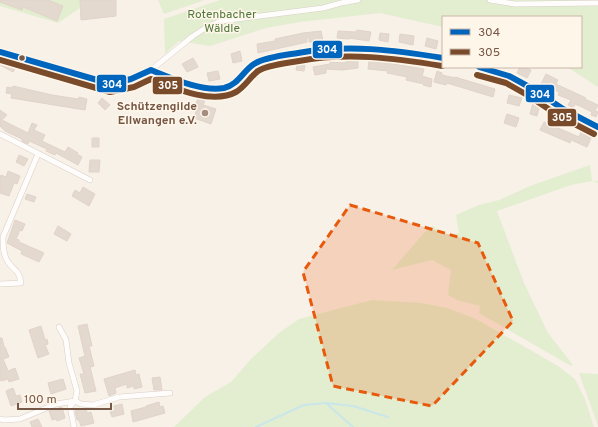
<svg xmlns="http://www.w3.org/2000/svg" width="598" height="427" font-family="Overpass,sans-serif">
<rect width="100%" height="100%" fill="#f8f1e8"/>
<path fill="#e3eed1" d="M0 0H80V8L58 23 0 6Z
M158 0H205L164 14Z
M220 0H598V87L567 67H581V17H443V27L380 13 300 22 266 28 210 46 179 41 165 54 164 19Z
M590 165 592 181H598V183L592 181 571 185 497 211 524 283 548 333 573 365 571 366 479 313 480 306 457 300 448 295 451 270 432 260 392 270 423 234 433 226C442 235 447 235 459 233L456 215 479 205 499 200 530 186Z
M372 300 421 303 447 308 476 319 558 366 575 379 585 399 594 427H174L205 397 231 382 251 359 279 333 299 319Z
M579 373 598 374V426C592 408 585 391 579 373Z"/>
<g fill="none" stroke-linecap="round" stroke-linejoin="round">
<path stroke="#c9e6e9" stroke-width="2" d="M327 404 353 427
M256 427 304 405 326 403 353 406 388 417"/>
</g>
<path fill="#e4d9cf" stroke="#e1d3ca" d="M0 0H48L63 6 57 21 23 7 22 10 0 2Z
M80 0H116V16L81 20Z
M357 30 371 32 369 41 349 38V39L337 38 338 31 356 32Z
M321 31 323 41 309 42V37H307V42L258 53 257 44 275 41V39L303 33Z
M380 33 389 34 388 42 379 40Z
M400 34 414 36 413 45 399 42Z
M427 38 438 41 436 49 425 46Z
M240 51 242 61 233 63 231 54Z
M0 58 16 67 13 72 0 65Z
M193 58 198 67 187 72 182 64Z
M358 60V68L342 70 326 69V73L315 75 313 67 330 64V62L346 63V61Z
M369 60 424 69 422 76 432 79 431 87 423 85 424 84 406 80 407 77 387 73 388 71 368 69Z
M297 64 305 65 304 71 296 70Z
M520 67H524L531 70 527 78 517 73Z
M256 68 261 70 257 78 250 75Z
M218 71 220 79 209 81 207 73Z
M437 71 442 73V75L455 78V77L495 89 493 97 447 83 446 85 434 82Z
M546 74 558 80 556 84 586 98 585 99 598 105 595 111 598 112 596 117 591 115 592 112 582 107 575 104 573 108 568 105 571 100 558 95 559 92 541 84Z
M13 86 52 95 78 99 79 97 87 99 85 110 11 98 12 94 6 93 7 87 12 88Z
M509 95 522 98 519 106 507 103Z
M102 98 110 105 105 110 98 103Z
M198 98 205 100 203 105 216 109 211 124 194 118 198 104 196 103Z
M533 103 540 105 537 116 530 114Z
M0 110 7 115 2 120 28 133 32 123 37 125 34 130 45 135 42 141 65 152 68 147 78 153 77 154 82 157 78 165 56 153 55 155 46 151 47 149 29 141 28 144 23 142 22 141V139L5 131 0 126Z
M507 114 519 118 516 127 504 123Z
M544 122 579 137 582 129 588 132 586 136 591 138 587 147 571 140 570 143 540 130Z
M92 138H99V147H92Z
M19 155 28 159 24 166 16 162Z
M90 160H100L99 172H89Z
M8 171 20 176 17 184 14 183 9 196 0 193V178L1 175 6 177Z
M83 187 95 194 89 206 72 196 75 190 80 193Z
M27 194 36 197 34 202 25 199Z
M15 220 25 224 22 231 20 230 16 239 19 240V242L44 253 39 262 21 254 22 251 7 243Z
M58 226 71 234 67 241 54 234Z
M87 324 92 346H89L94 366 90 367 96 391 85 393 80 374H84L79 358 85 356 78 326Z
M41 326 45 340 47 339 48 344 45 345 49 354 38 358 29 330Z
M0 338H2L4 347H5L9 357 3 359 8 371 15 368 19 379 9 382 8 379 1 381 0 378Z
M135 370 136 375 139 374 142 387 134 389V386L127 388V384L115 388 116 393 109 396 104 379Z
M160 377 162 390H154L152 378Z
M63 379 66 389 51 394 48 383Z
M13 388 16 396 20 395 22 402 11 406 6 391Z
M159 402 160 407 163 406 165 413 133 422 131 411 146 407V406Z
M122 404 124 414 112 417 110 412 115 411 114 406Z
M62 407 65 418 57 421 56 419 52 420 49 411Z
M86 408 87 413 91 412 94 423 81 426 79 420H77L75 411Z
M38 419 42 427H32L30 422Z"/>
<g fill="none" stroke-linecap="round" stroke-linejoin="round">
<g stroke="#d9cec6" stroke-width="6">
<path id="minor" d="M490 0 515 4 598 3
M0 52 111 84 131 79 151 70 193 36 207 27 221 21 323 8 341 3 358 0
M479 67 509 76 533 89 563 109 598 127
M151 70C168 77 215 97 232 85 239 81 246 70 254 64 260 60 289 55 298 53 346 44 395 49 443 58
M0 134 90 180
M0 284 21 283C19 269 14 271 8 262 3 255 3 245 3 237L38 154
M59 327 66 340 69 363 77 391 75 401 70 406 74 427
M0 419 4 420 20 419 56 404 75 401 81 404 93 405 119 397 170 393"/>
</g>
<use href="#minor" stroke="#fefdfc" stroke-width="5"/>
<g stroke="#fff6ea" stroke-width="9">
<path id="bus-1" d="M0 52 111 84 131 79 151 70C171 78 202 92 224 88 238 85 243 71 254 64 265 57 286 55 298 53 347 44 395 50 443 58
M479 67 509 76 533 89 563 109 598 127"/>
</g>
<g stroke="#fff6ea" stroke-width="9">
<path id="bus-2" d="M0 60 110 92 134 87 151 79C174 88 212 105 236 92 245 87 250 77 258 71 267 65 288 63 299 61 347 52 394 58 442 66
M477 75 506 83 529 96 559 116 594 134"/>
</g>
<use href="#bus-1" stroke="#0065bd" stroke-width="6"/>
<use href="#bus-2" stroke="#7a4b2a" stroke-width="6"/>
</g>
<path fill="#e8590c" fill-opacity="0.2" stroke="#e8590c" stroke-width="3" stroke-dasharray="8 5" stroke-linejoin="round" d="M350 205 478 243 513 321 432 406 333 386 303 272Z"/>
<circle fill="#775746" stroke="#fff6ea" stroke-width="1.5" cx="22" cy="58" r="3.5"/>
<circle fill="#a48d7f" stroke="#fff6ea" stroke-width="1.5" cx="205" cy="113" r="4"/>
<g text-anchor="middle" stroke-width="3" stroke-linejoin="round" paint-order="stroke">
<g font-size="12" fill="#4e783b" stroke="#fff6ea">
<text x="222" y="18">Rotenbacher<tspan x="222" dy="14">Wäldle</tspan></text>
</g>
<g font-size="12" font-weight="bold" fill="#775746" stroke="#fff6ea" text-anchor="end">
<text x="197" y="110">Schützengilde<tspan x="197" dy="14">Ellwangen e.V.</tspan></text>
</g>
</g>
<g stroke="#fff6ea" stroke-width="1.5">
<rect x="312" y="40" width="31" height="19" rx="4" fill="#0065bd"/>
<rect x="96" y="74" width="31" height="19" rx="4" fill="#0065bd"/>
<rect x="152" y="76" width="31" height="19" rx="4" fill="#7a4b2a"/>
<rect x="525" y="84" width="30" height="19" rx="4" fill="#0065bd"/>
<rect x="547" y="108" width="30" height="19" rx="4" fill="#7a4b2a"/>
</g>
<g font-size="11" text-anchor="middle" font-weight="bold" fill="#fff">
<text x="327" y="53">304</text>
<text x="112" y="88">304</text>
<text x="168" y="89">305</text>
<text x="540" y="98">304</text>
<text x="562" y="121">305</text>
</g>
<rect x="442" y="16" width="140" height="52" fill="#fff6ea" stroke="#c9b6a8"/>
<rect x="450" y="29" width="20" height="6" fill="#0065bd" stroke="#c9b6a8"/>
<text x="478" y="36" font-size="12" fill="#775746">304</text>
<rect x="450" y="49" width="20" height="6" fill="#7a4b2a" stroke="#c9b6a8"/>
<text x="478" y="56" font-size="12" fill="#775746">305</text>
<path d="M18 403v6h93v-6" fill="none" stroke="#775746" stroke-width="2"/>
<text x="24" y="403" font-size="12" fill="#775746" stroke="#fff6ea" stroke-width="3" paint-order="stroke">100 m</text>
</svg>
